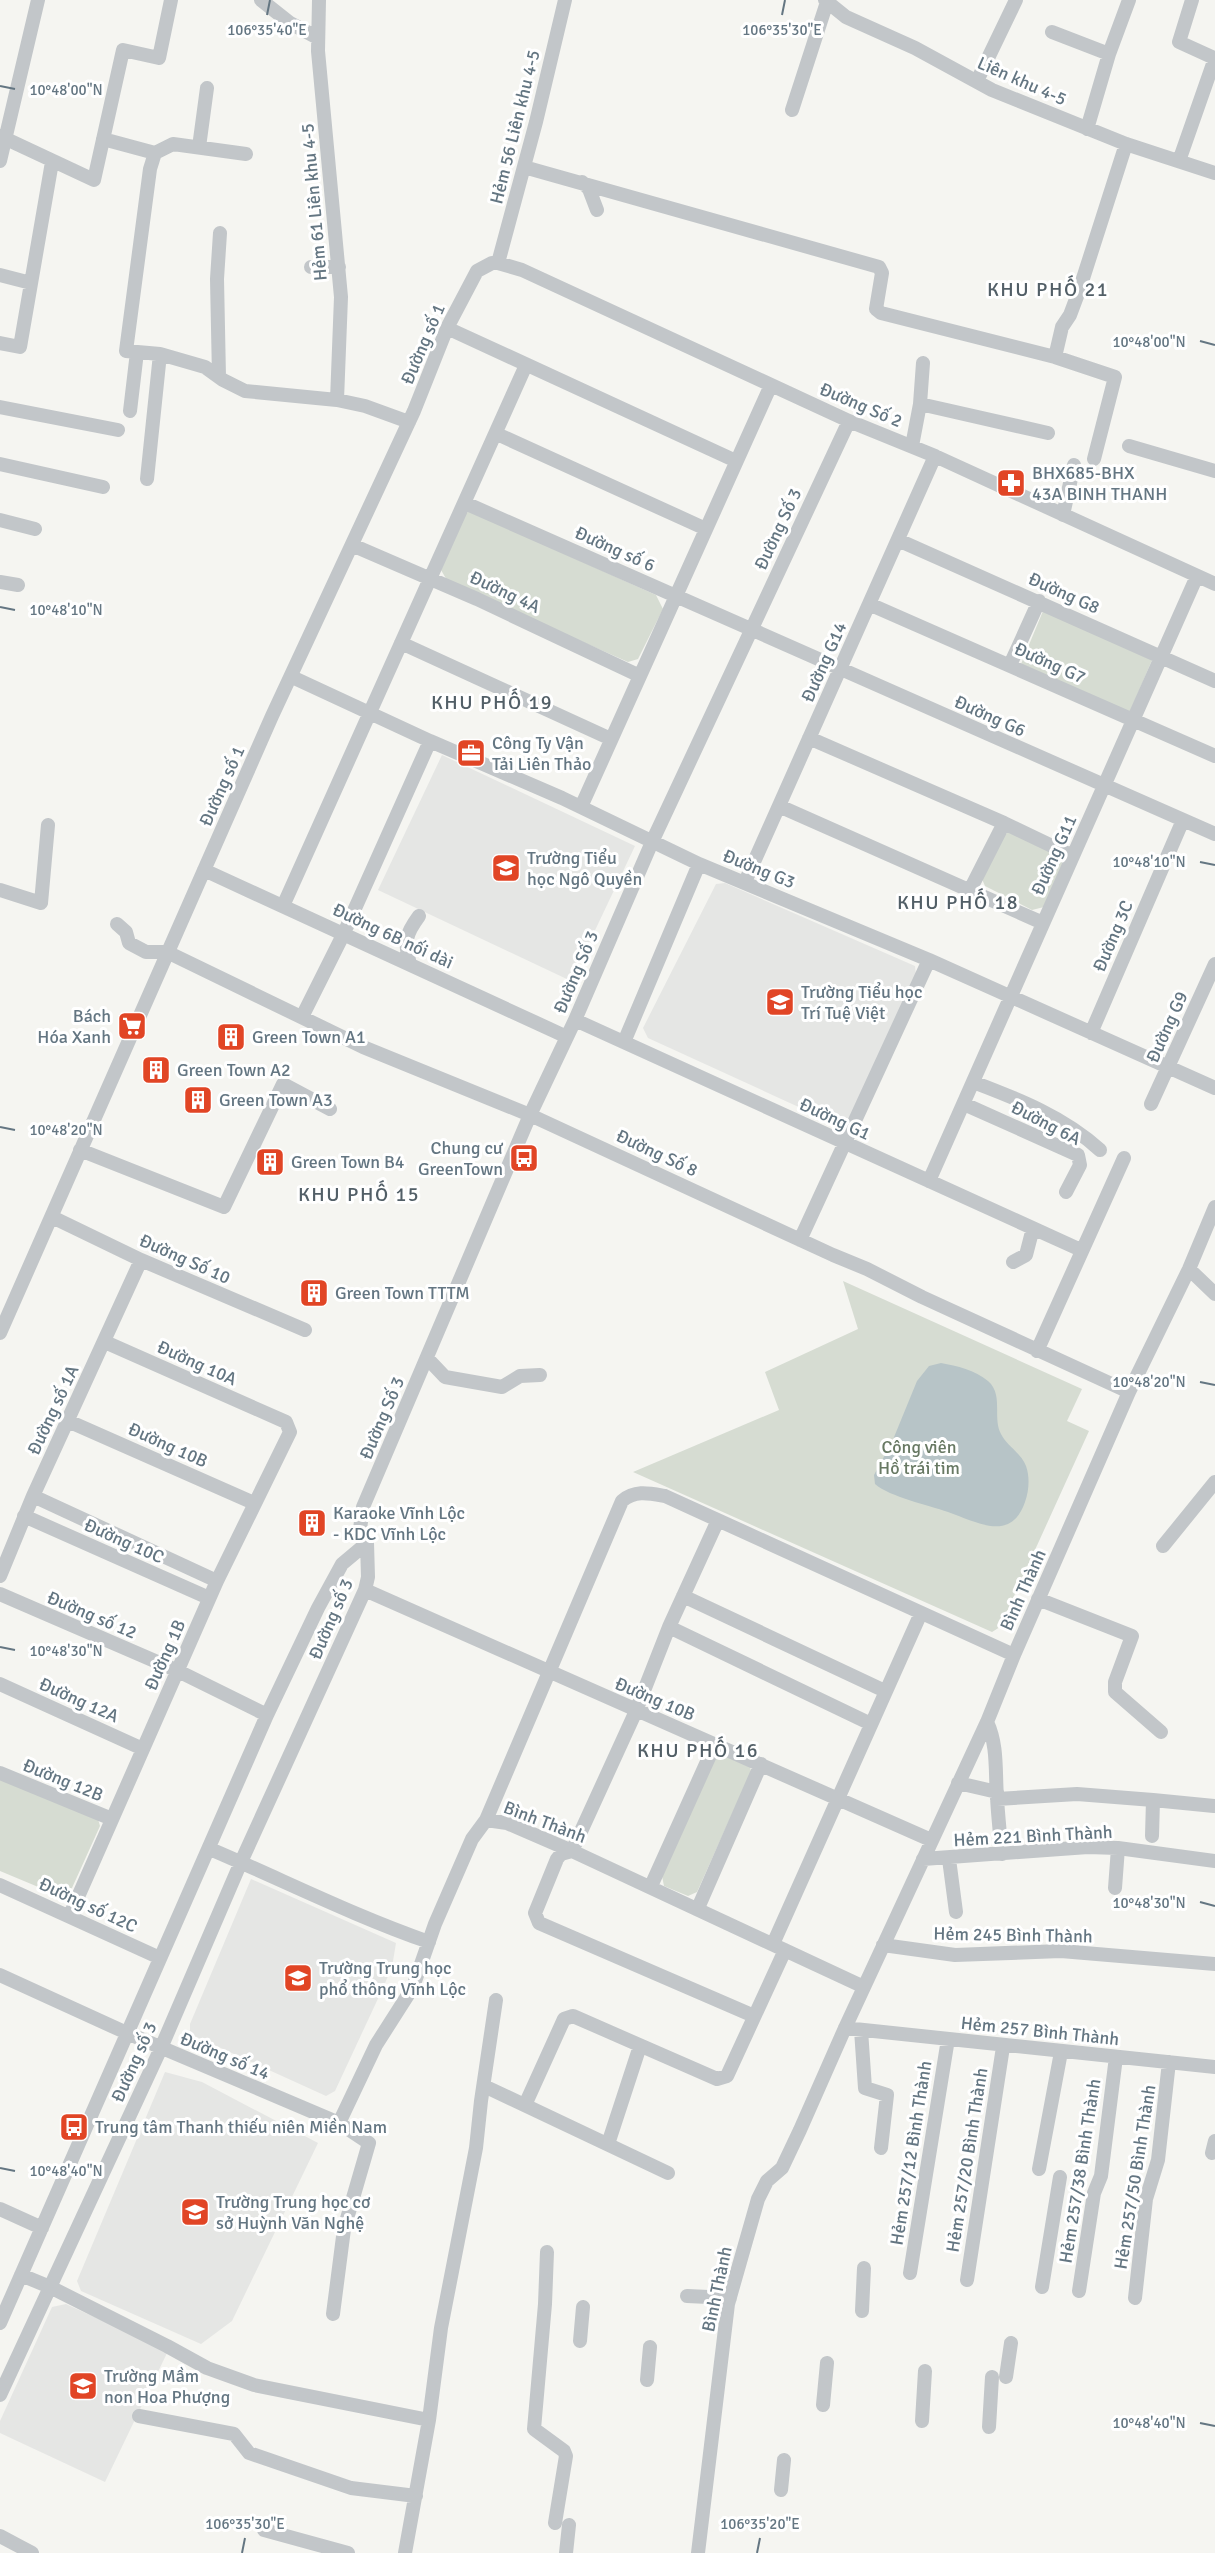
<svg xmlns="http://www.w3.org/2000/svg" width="1215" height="2553" font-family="Signika,sans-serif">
<rect width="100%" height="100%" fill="#f5f5f1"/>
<path fill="#e5e6e4" d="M442 755 635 846 571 981 378 890Z
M725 883 915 966 916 975 847 1125H838L648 1038 643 1028 716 884Z
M251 1879 396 1943 392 1967 382 1990 335 2091 326 2096 190 2034V2024Z
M165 2072 202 2082 318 2143 232 2321 201 2344 81 2291 77 2281Z
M66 2304 168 2351 105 2482 0 2433V2421L52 2307Z"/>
<path fill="#d6dcd2" d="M470 511 656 595 663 609 638 659 628 662 448 582 441 570 466 513Z
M1043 611 1152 660 1130 712 1021 664Z
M1009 832 1058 855 1063 864 1044 907 1032 910 985 886 982 879 1004 835Z
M843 1281 1082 1389 1067 1421 1089 1431 1000 1627 992 1632 633 1472 779 1410 765 1372 858 1329Z
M721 1753 750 1765 751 1772 697 1892 688 1896 664 1886 662 1876 715 1757Z
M0 1778 98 1819 100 1826 67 1899 0 1871Z"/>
<path fill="#b7c4c7" d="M941 1363C957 1366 975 1370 988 1381 1004 1395 992 1417 1001 1434 1007 1446 1021 1453 1026 1466 1030 1477 1029 1491 1025 1502 1011 1543 977 1522 948 1512 928 1505 890 1497 875 1484L874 1475 892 1442 917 1381 929 1366Z"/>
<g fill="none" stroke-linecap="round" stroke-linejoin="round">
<path stroke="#c2c6c9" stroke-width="14" d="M261 0 290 23 318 38
M319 0 318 51 341 297 337 400
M825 0 846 17 915 48 992 90 1126 144 1215 173
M1192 0 1179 42 1214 58
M1052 32 1109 54
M977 81 1016 0
M792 110 827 2
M1087 129 1109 54 1129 0
M0 136 94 180 123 50 159 58 171 0
M103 139 155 153 150 169 126 351 160 354 205 367 223 380 245 391 337 400 365 406 409 422
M199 147 207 88
M155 153 173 144 246 154
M0 161 38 0
M1179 161 1215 58
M524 167 879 267 882 273 876 309 881 313 1055 357
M582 182 589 189 597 210
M498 263 536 122 565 0
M311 267H339
M0 275 31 283
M447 328 736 461
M0 343 20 347 52 162
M219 377 217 279 220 233
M920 404 1048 433
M0 407 118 430
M130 411 137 352
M497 434 706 529
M912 446 920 404 923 363
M1129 446 1215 471
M1094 459 1115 377 1055 357 1062 327 1070 315 1079 291 1126 144
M0 464 103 487
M147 479 160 354
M465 503 1215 834
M1063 515 1074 465
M0 520 35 529
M898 540 1215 681
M352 545 477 599 640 676
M0 582 18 585
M869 604 1215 756
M401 643 611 739
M1010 665 1039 601
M292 677 430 741 562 798 699 864 929 960 1215 1088
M809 738 1004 823 1073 856
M779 806 1043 923
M581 807 771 385
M204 870 567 1037
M745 882 935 456
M0 890 41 903 48 825
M970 890 1004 823
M283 906 526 365
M117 924 126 932 129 943 146 952H167L363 1047 530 1115 833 1255 867 1269 922 1297 1129 1392
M410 964C404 942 405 935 419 916
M302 1017 344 933 430 741
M575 1020 1081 1250
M1091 1033 1183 820
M624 1042 699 864
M973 1082C1018 1099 1064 1117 1100 1150
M964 1104 1078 1155 1080 1165 1066 1192
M1151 1104 1215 964
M80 1150 224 1207 283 1084 330 1109
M929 1181 1197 576
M52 1217 141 1260 305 1330
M800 1240 929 960
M1013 1262 1026 1255 1033 1228
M1189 1269 1215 1294
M0 1333 272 716 414 411 447 328 477 271 492 263H498L522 270 849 421 935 456 1215 584
M1037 1351 1124 1158
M427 1358 445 1377 502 1387 520 1376 540 1375
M68 1421 254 1503
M33 1496 217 1581
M24 1516 209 1598
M718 1520 669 1627 636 1711 572 1851 561 1854 557 1859 535 1913 539 1923 754 2016
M1163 1546 1215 1482
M0 1576 33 1496 141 1260
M365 1590 931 1840
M0 1594 178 1671 267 1715
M683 1596 885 1691
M1038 1599 1132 1636 1115 1682V1692L1161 1732
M669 1627 871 1724
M0 1684 143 1749
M987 1722C998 1746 995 1771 997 1797 998 1816 1000 1835 1002 1854
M0 1773 112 1819
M958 1783 997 1792
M997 1799 1077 1794 1153 1800 1152 1836
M1153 1800 1214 1806
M486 1820 622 1501C635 1490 648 1493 665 1496L1014 1655
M210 1849C283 1880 354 1916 429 1942
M923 1859 1088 1847 1118 1848 1215 1861
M949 1859 956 1912
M0 1885 160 1958
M651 1886 715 1744
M1115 1888 1118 1848
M698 1908 761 1764
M70 1915 217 1581 290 1432 286 1422 105 1342
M773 1944 921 1613
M883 1945 955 1955 1061 1951 1215 1964
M0 1975 127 2033 339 2123 369 2143 344 2229 333 2314
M845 2028 1215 2067
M861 2030 865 2088 887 2095 881 2148
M484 2086 668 2173
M525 2105 564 2019 573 2016 717 2079 727 2076 785 1950
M339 2123 376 2045 413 1987 435 1924 472 1839 486 1820 507 1823 572 1851 864 1987
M608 2144 640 2046
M1212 2153 1215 2141
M1039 2169 1061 2052
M0 2209 42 2228
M547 2252 545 2304 534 2429 564 2451 566 2456 555 2523
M910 2273 948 2039
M21 2275 50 2287 167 2346 207 2368 254 2385 429 2420
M967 2280 1003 2047
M1042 2287 1060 2177
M1079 2291 1094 2193 1101 2176 1116 2057
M687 2296 730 2298
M1135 2298 1146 2199 1158 2160 1169 2062
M862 2311 864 2268
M0 2323 267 1715 318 1608 342 1564 367 1543
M580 2341 583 2307
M1006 2377 1011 2343
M647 2380 650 2347
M0 2395 161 2048 241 1862 365 1590 368 1577 367 1543 360 1529 363 1507 530 1115 575 1020 652 842 849 421
M823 2405 827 2363
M139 2416 234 2434 249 2453 351 2488 416 2496
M922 2421 925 2371
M989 2427 992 2377
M781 2490 784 2460
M264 2530 348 2553
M0 2536 32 2553
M405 2553 429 2420 441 2328 476 2148 481 2101 496 2000
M566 2553 569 2525
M698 2553 728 2304 758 2199 767 2181 782 2168 800 2130 845 2028 987 1722 1014 1655 1129 1392 1189 1269 1215 1207"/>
</g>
<path fill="none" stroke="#647682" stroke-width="2" d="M267 15 270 0M782 15 785 0M0 86 15 89M1200 341 1215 345M0 607 15 610M1200 862 1215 865M0 1127 15 1130M1200 1382 1215 1385M0 1647 15 1650M1200 1902 1215 1906M0 2168 15 2171M1200 2423 1215 2426M242 2553 245 2538M757 2553 760 2538"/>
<defs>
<g id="pharmacy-square" transform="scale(1.5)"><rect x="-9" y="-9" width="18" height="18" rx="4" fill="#e14525" stroke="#fff"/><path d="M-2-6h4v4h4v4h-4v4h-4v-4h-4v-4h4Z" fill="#fff"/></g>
<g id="office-square" transform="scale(1.5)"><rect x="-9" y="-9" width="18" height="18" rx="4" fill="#e14525" stroke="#fff"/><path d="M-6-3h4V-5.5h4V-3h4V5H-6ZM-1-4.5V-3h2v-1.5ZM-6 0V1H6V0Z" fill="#fff"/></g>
<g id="school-square" transform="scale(1.5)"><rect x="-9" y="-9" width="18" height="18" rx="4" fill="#e14525" stroke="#fff"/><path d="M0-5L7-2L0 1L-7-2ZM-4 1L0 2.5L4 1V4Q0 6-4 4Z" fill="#fff"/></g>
<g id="supermarket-square" transform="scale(1.5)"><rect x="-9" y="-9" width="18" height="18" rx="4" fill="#e14525" stroke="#fff"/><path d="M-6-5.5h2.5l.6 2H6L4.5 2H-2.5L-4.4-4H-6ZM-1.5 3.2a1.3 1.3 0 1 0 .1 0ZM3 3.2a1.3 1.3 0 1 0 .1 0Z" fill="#fff"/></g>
<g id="building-square" transform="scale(1.5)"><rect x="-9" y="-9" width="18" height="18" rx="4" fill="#e14525" stroke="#fff"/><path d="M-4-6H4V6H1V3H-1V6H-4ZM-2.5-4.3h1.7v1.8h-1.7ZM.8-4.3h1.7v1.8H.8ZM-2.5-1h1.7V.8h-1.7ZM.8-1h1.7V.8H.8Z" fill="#fff"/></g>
<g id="bus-square" transform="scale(1.5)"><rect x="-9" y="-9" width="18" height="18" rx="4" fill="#e14525" stroke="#fff"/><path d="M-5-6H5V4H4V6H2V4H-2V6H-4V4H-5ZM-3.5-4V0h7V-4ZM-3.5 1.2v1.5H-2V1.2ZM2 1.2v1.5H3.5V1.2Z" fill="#fff"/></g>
</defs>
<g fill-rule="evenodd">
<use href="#pharmacy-square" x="1011" y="483"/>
<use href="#office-square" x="471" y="753"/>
<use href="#school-square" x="506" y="868"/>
<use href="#school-square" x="780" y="1002"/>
<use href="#supermarket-square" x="132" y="1026"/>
<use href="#building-square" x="231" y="1037"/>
<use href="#building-square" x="156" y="1070"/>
<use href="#building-square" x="198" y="1100"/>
<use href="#bus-square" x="524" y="1158"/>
<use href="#building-square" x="270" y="1162"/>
<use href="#building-square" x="314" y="1293"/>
<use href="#building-square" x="312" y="1523"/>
<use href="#school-square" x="298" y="1978"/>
<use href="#bus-square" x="74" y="2127"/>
<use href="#school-square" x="195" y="2212"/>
<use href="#school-square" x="83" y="2386"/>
</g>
<g text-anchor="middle" stroke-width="6" stroke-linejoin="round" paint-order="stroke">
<g font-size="18" fill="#647682" stroke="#fff">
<text transform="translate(1022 81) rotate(24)" y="6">Liên khu 4-5</text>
<text transform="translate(515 127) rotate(-76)" y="6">Hẻm 56 Liên khu 4-5</text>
<text transform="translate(314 202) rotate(-95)" y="6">Hẻm 61 Liên khu 4-5</text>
<text transform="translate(423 344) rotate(-67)" y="6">Đường số 1</text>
<text transform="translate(861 405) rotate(23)" y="6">Đường Số 2</text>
<text transform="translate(778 529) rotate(-65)" y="6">Đường Số 3</text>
<text transform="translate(615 549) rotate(24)" y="6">Đường số 6</text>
<text transform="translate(505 592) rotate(25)" y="6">Đường 4A</text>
<text transform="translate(1064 593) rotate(24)" y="6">Đường G8</text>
<text transform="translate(824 662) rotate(-66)" y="6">Đường G14</text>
<text transform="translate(1050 663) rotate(24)" y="6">Đường G7</text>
<text transform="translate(990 716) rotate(24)" y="6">Đường G6</text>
<text transform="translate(222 786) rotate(-66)" y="6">Đường số 1</text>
<text transform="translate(1054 855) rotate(-66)" y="6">Đường G11</text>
<text transform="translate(759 869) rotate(22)" y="6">Đường G3</text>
<text transform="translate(393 936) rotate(25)" y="6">Đường 6B nối dài</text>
<text transform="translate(1113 936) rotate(-67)" y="6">Đường 3C</text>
<text transform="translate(576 972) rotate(-67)" y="6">Đường Số 3</text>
<text transform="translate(1167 1027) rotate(-66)" y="6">Đường G9</text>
<text transform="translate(835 1119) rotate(25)" y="6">Đường G1</text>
<text transform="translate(1046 1123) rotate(27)" y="6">Đường 6A</text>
<text transform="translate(657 1153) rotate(25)" y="6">Đường Số 8</text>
<text transform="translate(185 1259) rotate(24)" y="6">Đường Số 10</text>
<text transform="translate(197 1363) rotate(24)" y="6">Đường 10A</text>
<text transform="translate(53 1410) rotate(-65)" y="6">Đường số 1A</text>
<text transform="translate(382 1418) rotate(-67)" y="6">Đường Số 3</text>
<text transform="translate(168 1445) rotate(24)" y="6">Đường 10B</text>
<text transform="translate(124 1541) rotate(24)" y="6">Đường 10C</text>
<text transform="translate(1023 1590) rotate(-66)" y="6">Bình Thành</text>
<text transform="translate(92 1615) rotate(23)" y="6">Đường số 12</text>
<text transform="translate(331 1619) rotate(-67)" y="6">Đường số 3</text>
<text transform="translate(165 1655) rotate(-66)" y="6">Đường 1B</text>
<text transform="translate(655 1699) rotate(23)" y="6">Đường 10B</text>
<text transform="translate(79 1700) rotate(24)" y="6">Đường 12A</text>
<text transform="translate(63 1780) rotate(22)" y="6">Đường 12B</text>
<text transform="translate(545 1822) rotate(21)" y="6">Bình Thành</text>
<text transform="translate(1033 1836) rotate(-3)" y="6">Hẻm 221 Bình Thành</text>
<text transform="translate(88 1905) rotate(25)" y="6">Đường số 12C</text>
<text transform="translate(1013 1935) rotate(1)" y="6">Hẻm 245 Bình Thành</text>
<text transform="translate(1040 2031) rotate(6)" y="6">Hẻm 257 Bình Thành</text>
<text transform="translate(225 2056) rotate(23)" y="6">Đường số 14</text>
<text transform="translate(134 2062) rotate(-66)" y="6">Đường số 3</text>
<text transform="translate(911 2153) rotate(-81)" y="6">Hẻm 257/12 Bình Thành</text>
<text transform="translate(967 2160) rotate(-81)" y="6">Hẻm 257/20 Bình Thành</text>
<text transform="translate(1080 2171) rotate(-81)" y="6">Hẻm 257/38 Bình Thành</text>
<text transform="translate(1135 2177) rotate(-81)" y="6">Hẻm 257/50 Bình Thành</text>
<text transform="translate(717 2289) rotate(-78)" y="6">Bình Thành</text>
</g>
<g font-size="18" fill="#647682" stroke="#fff" text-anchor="start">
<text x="1032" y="479">BHX685-BHX<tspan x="1032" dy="21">43A BINH THANH</tspan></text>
<text x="492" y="749">Công Ty Vận<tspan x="492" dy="21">Tải Liên Thảo</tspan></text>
<text x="527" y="864">Trường Tiểu<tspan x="527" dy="21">học Ngô Quyền</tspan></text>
<text x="801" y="998">Trường Tiểu học<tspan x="801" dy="21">Trí Tuệ Việt</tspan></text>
<text x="111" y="1022" text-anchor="end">Bách<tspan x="111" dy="21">Hóa Xanh</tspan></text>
<text x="252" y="1043">Green Town A1</text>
<text x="177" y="1076">Green Town A2</text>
<text x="219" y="1106">Green Town A3</text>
<text x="503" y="1154" text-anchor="end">Chung cư<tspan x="503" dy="21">GreenTown</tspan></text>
<text x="291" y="1168">Green Town B4</text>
<text x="335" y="1299">Green Town TTTM</text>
<text x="333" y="1519">Karaoke Vĩnh Lộc<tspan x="333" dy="21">- KDC Vĩnh Lộc</tspan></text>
<text x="319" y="1974">Trường Trung học<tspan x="319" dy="21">phổ thông Vĩnh Lộc</tspan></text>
<text x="95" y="2133">Trung tâm Thanh thiếu niên Miền Nam</text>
<text x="216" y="2208">Trường Trung học cơ<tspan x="216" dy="21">sở Huỳnh Văn Nghệ</tspan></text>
<text x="104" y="2382">Trường Mầm<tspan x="104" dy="21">non Hoa Phượng</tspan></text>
</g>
<g font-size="18" fill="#687963" stroke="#fff">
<text x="919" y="1453">Công viên<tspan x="919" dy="21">Hồ trái tim</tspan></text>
</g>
<g font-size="20" letter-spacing="1.5" fill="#525f67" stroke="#fff">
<text x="1048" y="296">KHU PHỐ 21</text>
<text x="492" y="709">KHU PHỐ 19</text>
<text x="958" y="909">KHU PHỐ 18</text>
<text x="359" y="1201">KHU PHỐ 15</text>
<text x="698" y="1757">KHU PHỐ 16</text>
</g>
</g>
<g font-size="15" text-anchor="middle" fill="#647682" stroke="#fff" stroke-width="6" stroke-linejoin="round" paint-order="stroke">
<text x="267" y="35">106°35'40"E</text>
<text x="782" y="35">106°35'30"E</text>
<text x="66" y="95">10°48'00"N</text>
<text x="1149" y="347">10°48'00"N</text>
<text x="66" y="615">10°48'10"N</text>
<text x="1149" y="867">10°48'10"N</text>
<text x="66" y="1135">10°48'20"N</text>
<text x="1149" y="1387">10°48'20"N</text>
<text x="66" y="1656">10°48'30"N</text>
<text x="1149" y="1908">10°48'30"N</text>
<text x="66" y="2176">10°48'40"N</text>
<text x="1149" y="2428">10°48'40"N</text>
<text x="245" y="2529">106°35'30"E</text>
<text x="760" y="2529">106°35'20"E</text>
</g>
</svg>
